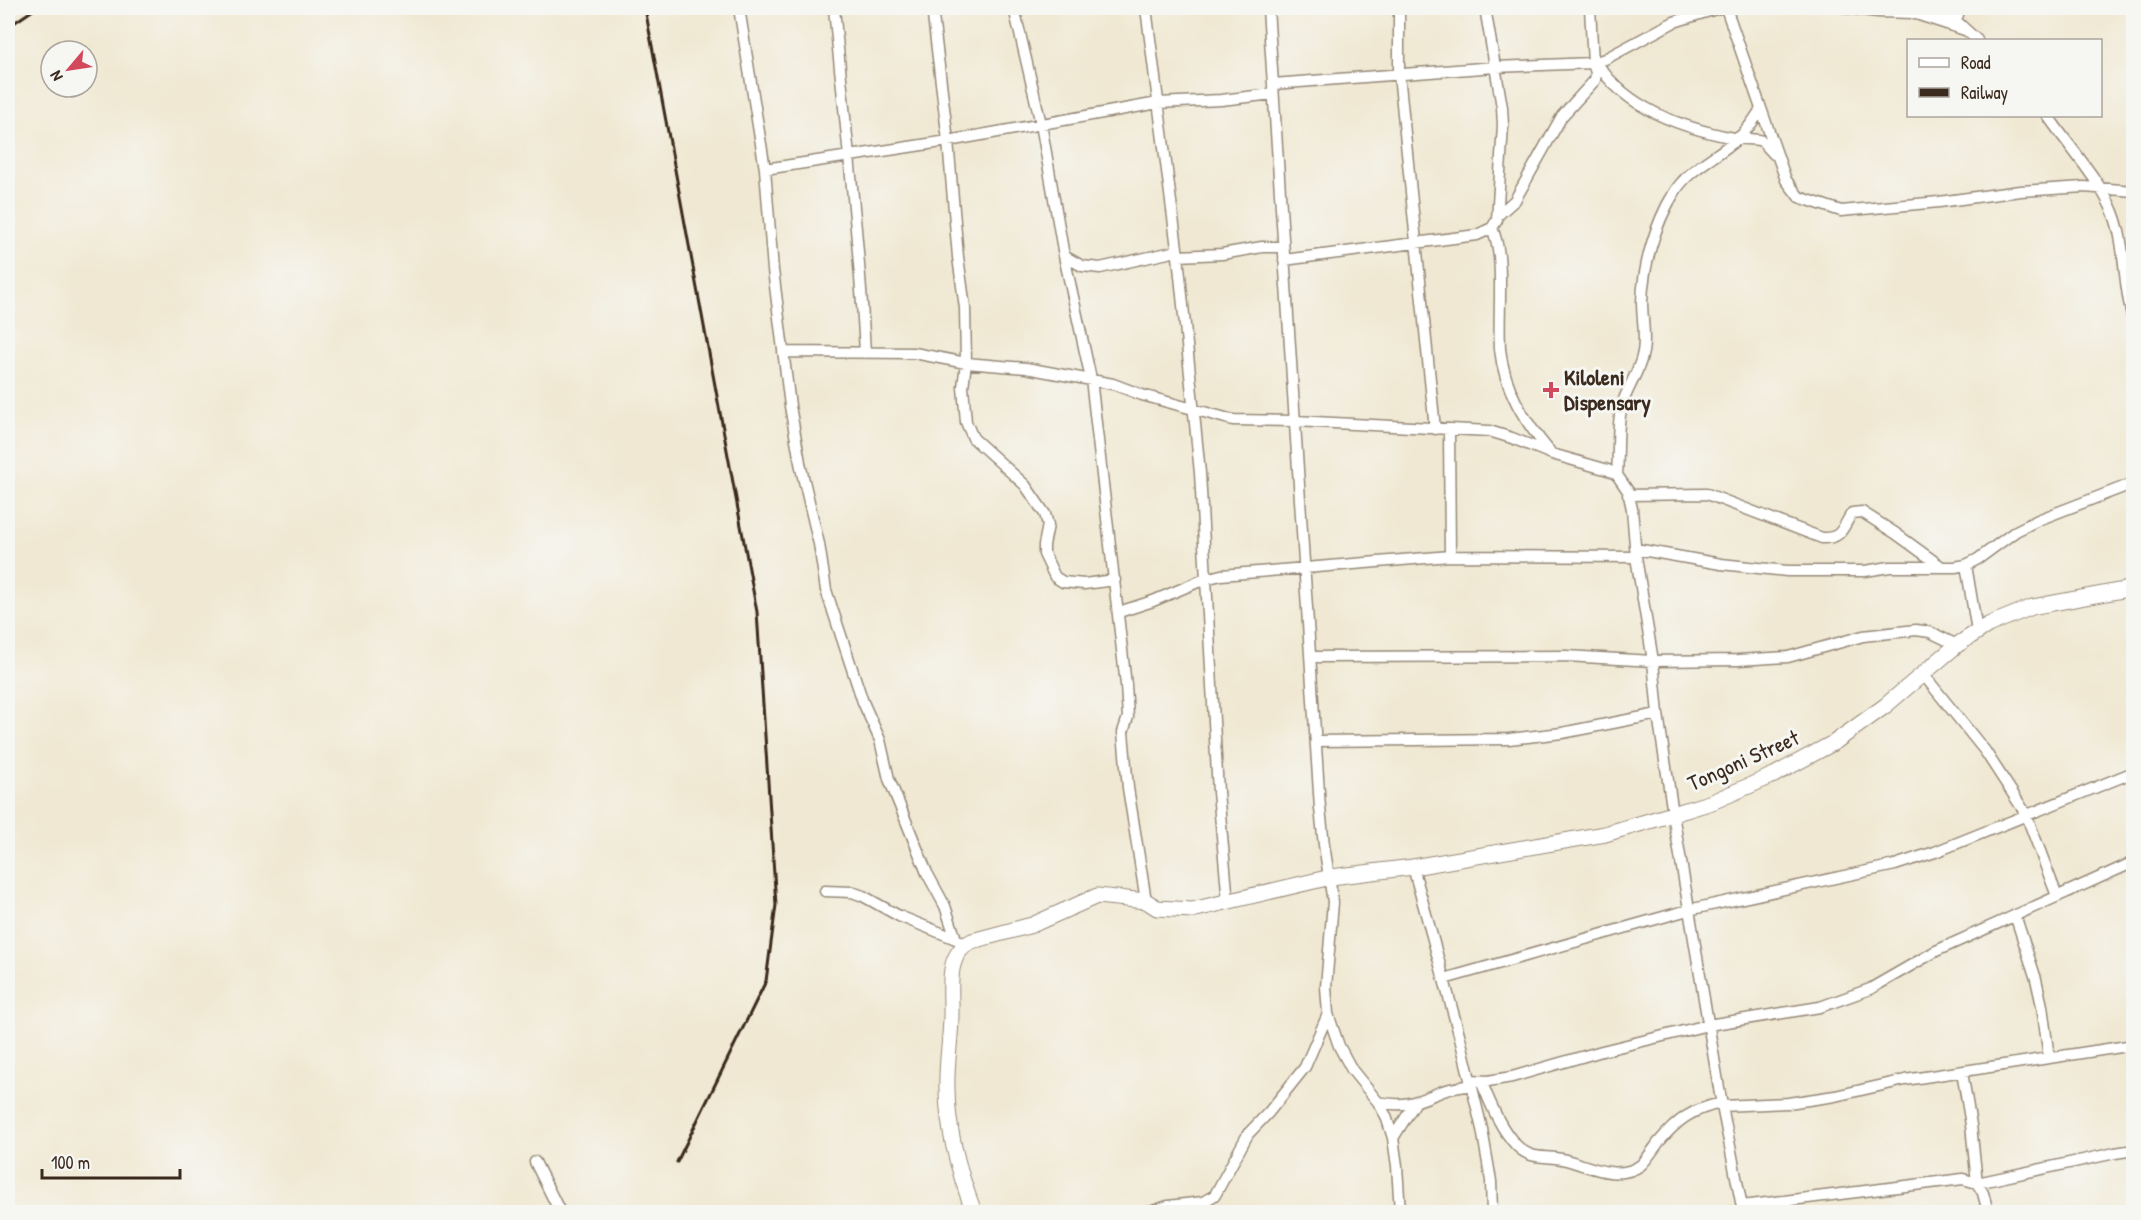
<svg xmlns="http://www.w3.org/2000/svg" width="2141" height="1220" font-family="'Patrick Hand',sans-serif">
<rect width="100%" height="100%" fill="#f6f6f2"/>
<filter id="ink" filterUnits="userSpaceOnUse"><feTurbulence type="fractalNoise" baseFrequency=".0167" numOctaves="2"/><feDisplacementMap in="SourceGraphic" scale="12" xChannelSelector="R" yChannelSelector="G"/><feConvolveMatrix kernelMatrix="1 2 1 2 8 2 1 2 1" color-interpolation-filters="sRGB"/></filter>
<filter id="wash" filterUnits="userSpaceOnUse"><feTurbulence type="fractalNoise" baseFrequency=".008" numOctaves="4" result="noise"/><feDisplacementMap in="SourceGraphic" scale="24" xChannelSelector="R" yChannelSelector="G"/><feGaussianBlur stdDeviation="1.35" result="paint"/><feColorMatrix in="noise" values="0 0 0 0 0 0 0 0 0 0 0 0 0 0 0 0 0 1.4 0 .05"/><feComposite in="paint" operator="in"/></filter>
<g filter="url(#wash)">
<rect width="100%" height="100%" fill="#f0e8d2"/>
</g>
<g filter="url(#ink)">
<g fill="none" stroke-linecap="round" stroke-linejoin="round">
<g stroke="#968978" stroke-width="13">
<path id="street" d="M739 8 765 169 773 270 790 406 801 468 819 544 826 590 863 702 880 740 889 779 927 873 945 906 956 939 965 944
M834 8C845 123 859 237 865 353
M932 8 948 141 958 257 965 308 966 363 963 387 966 422 973 438 1025 485 1045 514 1048 525 1044 545V554L1055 577 1063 582 1084 584 1115 580
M1014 8 1041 124 1064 256 1091 379 1126 685 1128 717 1123 732 1128 788 1146 901
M1146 8 1178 256 1200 473 1218 792 1228 902
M1268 8 1320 808 1324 845 1333 902 1326 987 1328 1014 1339 1046 1352 1070 1378 1102 1386 1116 1393 1138 1397 1166 1400 1212
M1399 8V74L1435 429
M1726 8 1786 180 1799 197 1841 211 1939 202 2020 191 2084 187 2134 191
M1846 8 1878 12 1913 13 1965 30
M1934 8 1955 20 1977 40
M1955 20 1958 15V8
M1597 63C1626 109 1683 128 1734 138 1743 140 1753 138 1762 141L1774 154
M1273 84 1495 67 1593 63 1605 59 1674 22 1719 8
M2048 116C2067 144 2101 182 2113 212 2127 247 2122 286 2134 322
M765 169 948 141 1158 103 1221 100 1273 94
M1497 216 1515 200 1562 116 1595 80 1596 73 1593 63 1590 8
M1492 228C1501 249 1500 271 1500 293 1500 311 1499 330 1500 349 1504 389 1525 422 1550 452
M1064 256 1082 266 1100 268 1177 251
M1178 256 1222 254 1262 247H1282
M1284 260 1477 235 1492 228 1497 220 1503 125 1502 107 1485 8
M783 352 914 353 966 363 1026 368 1113 384 1142 395 1233 420 1295 421 1489 431 1512 438 1552 454 1608 470 1617 475 1628 491 1632 509 1636 557 1653 661 1658 714 1673 814 1722 1106 1743 1212
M1449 430 1450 556
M1617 475C1619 451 1616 426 1623 402 1629 385 1640 370 1643 352 1646 336 1642 318 1642 302 1643 266 1655 224 1674 193 1688 169 1715 158 1736 140 1747 131 1754 120 1761 109
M1628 495 1707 494 1822 538C1842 539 1842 528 1852 513L1862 512 1895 533 1942 567
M1636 549 1721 564 1787 571H1865L1890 567H1955L1966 565 1978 559 2016 531 2038 520 2134 483
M1966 565 1977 631
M1119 612 1153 601 1205 579 1221 575 1450 556 1636 557
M1311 657 1566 656 1653 661 1738 660 1788 657 1863 636 1916 630 1930 632 1957 645
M1923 674 1985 751 2026 814 2057 896
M1317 741 1509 739 1562 733 1658 714
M1413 867 1459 1034 1482 1129 1491 1181 1492 1212
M825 891 852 892 863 896 899 916 956 939
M2015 915 2036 979 2042 1006 2049 1058
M1444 979 1688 910 1895 865 1935 852 2134 772
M1962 1072 1971 1125 1977 1183 1983 1193 1988 1212
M1471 1080 1488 1081 1512 1077 1602 1051 1708 1025 1820 1007 1870 989 1936 951 2134 862
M1481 1081C1490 1102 1499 1127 1516 1145 1532 1162 1547 1154 1566 1160 1589 1166 1618 1182 1641 1165 1647 1159 1653 1150 1658 1143 1678 1119 1691 1110 1721 1103
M1378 1102C1407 1108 1418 1101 1443 1091 1452 1088 1462 1087 1472 1085
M1722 1106 1788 1103 1835 1096 1905 1080 2134 1045
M1393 1138 1415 1103
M535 1162 560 1212
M1742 1206 1963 1179 1977 1183 2115 1153 2134 1150
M1150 1212 1168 1206 1203 1202 1215 1195 1248 1134 1269 1112 1305 1067 1328 1014"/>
</g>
<g stroke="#968978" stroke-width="17">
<path id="secondary" d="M974 1212C959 1173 947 1131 947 1088 946 1063 951 1039 951 1015 952 988 944 955 972 941L1032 925 1097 896 1146 901 1157 908 1192 910 1331 877 1413 867 1605 834 1673 814 1712 802 1774 775 1835 742 1885 706 1957 645 1988 625 2032 607 2134 588"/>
</g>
<use href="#street" stroke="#fff" stroke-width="10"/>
<use href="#secondary" stroke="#fff" stroke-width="15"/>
<path stroke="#3b2a1e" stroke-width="3" d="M645 8 757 612 776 905 766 981 677 1162
M8 27 36 8"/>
</g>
</g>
<path fill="#d1495b" stroke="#f6f6f2" stroke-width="2" d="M1548 381h6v6h6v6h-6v6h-6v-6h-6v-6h6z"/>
<g text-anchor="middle" stroke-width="6" stroke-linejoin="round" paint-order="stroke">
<g font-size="22" font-weight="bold" fill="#3b2a1e" stroke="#f6f6f2" text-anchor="start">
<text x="1564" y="385">Kiloleni<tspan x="1564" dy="25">Dispensary</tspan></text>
</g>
<g font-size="22" fill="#3b2a1e" stroke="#f6f6f2">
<text transform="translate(1743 760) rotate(-24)" y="8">Tongoni Street</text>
</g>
</g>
<rect width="2141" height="1220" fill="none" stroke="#f6f6f2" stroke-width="30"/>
<rect x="1907" y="39" width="195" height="78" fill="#f6f6f2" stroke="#aba49d" stroke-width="1.5"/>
<rect x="1919" y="58" width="30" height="9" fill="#ffffff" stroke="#aba49d" stroke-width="1.5"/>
<text x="1961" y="69" font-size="18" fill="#3b2a1e">Road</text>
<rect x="1919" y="88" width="30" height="9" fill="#3b2a1e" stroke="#aba49d" stroke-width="1.5"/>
<text x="1961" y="99" font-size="18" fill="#3b2a1e">Railway</text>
<g transform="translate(69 69) rotate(241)"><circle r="28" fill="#f6f6f2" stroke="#aba49d" stroke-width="1.5"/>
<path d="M0-4.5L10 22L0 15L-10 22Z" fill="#d1495b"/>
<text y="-9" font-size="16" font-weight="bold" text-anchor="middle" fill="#3b2a1e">N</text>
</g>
<path d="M42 1169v9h138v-9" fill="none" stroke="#3b2a1e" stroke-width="3"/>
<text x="51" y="1169" font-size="18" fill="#3b2a1e" stroke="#f6f6f2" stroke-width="4.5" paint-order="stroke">100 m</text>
</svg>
